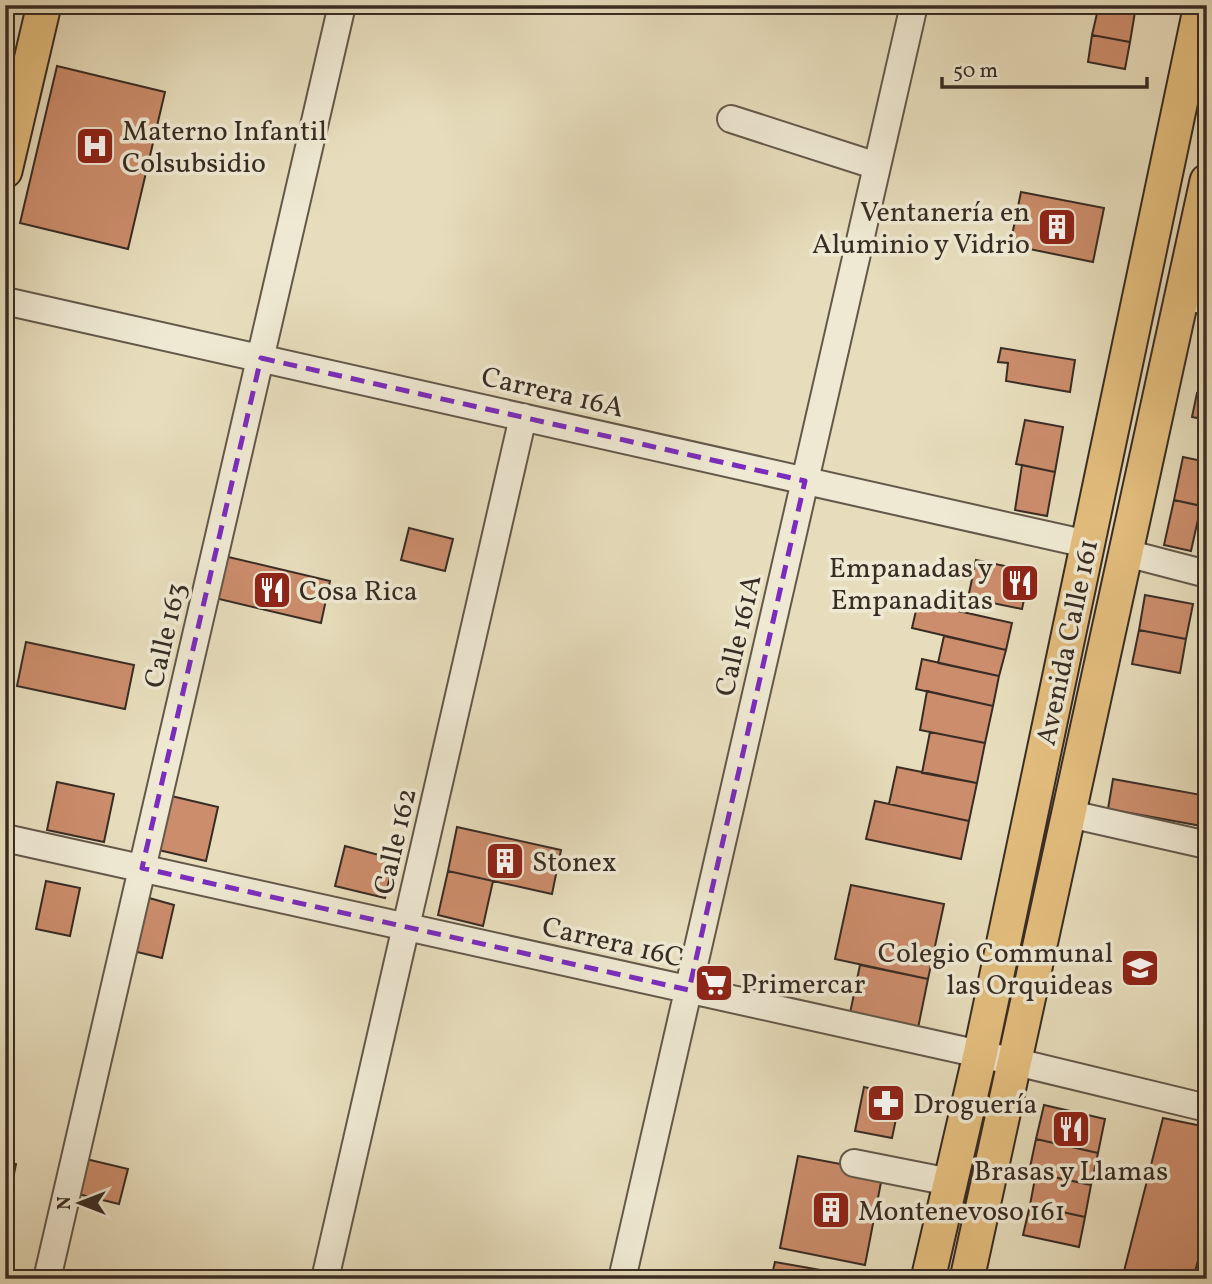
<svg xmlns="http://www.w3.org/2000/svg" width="1212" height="1284" font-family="Vollkorn,serif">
<rect width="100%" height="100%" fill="#e7ddbc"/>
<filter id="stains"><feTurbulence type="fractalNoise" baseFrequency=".00286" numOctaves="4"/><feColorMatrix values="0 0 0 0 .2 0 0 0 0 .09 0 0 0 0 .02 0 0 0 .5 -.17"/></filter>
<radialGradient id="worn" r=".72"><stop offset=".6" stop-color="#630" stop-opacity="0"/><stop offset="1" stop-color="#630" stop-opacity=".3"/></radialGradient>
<path fill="#cc8d6c" stroke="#382c24" stroke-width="2" d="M1099 5 1135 12 1130 42 1092 35Z
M1092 35 1130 42 1125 69 1088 62Z
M57 66 165 92 128 249 20 223Z
M1021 192 1104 208 1093 262 1010 245Z
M1001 348 1075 360 1070 392 1006 381 1008 363 998 362Z
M1197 393 1207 396V420L1192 417Z
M1025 420 1063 427 1055 472 1016 464Z
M1183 457 1207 462V507L1174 500Z
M1022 465 1055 472 1047 516 1015 510Z
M1174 500 1201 506 1191 551 1164 545Z
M409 528 453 539 445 571 401 560Z
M224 556 330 581 321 623 215 598Z
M976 560 1024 570 1029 577 1022 609 968 598Z
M1145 595 1193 604 1186 639 1139 630Z
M918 602 1012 623 1006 650 912 628Z
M1139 630 1186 639 1180 673 1132 664Z
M944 636 1006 650 999 676 938 663Z
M26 642 134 665 125 709 17 686Z
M922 659 999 676 993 706 916 689Z
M927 691 993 706 985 743 920 730Z
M930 732 985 743 977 783 922 773Z
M897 767 977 783 969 821 889 804Z
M1113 779 1207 796V827L1108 809Z
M57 782 114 794 104 842 47 830Z
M167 795 218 807 206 861 154 849Z
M875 801 969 821 961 859 866 839Z
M457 827 561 850 552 894 448 871Z
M345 846 394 859 385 898 335 886Z
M448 871 493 881 483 926 438 915Z
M46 881 80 888 70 936 36 929Z
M851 885 944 904 928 979 835 959Z
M142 896 174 905 162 958 129 950Z
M860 965 928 979 917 1033 849 1018Z
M864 1087 901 1095 892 1138 855 1131Z
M1044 1105 1105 1119 1098 1153 1036 1139Z
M1163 1118 1207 1127V1227L1193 1279H1122Z
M1036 1139 1098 1153 1091 1185 1029 1172Z
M798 1156 883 1172 865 1265 780 1248Z
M86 1159 128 1169 119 1204 78 1194Z
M5 1162 16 1164 6 1214 5 1213Z
M1036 1173 1091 1185 1085 1217 1030 1205Z
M1030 1205 1085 1217 1079 1247 1023 1235Z
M775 1262 849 1275 848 1279H771Z"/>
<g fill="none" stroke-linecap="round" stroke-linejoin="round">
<g stroke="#64584a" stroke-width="30">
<path id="minor" d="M731 119 877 166
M1182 296 1207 301
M5 301 1087 544
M1126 553 1207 574
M1070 814 1207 845
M5 838 1016 1062 1207 1108
M854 1163 950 1182
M47 1279 342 5
M325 1279 523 417
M622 1279 914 5"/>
</g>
<g stroke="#382c24" stroke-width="37">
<path id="major" d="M5 171 44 5
M928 1279 980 1055 1201 5
M967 1279 1207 181"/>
</g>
<use href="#minor" stroke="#efe9d3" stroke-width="26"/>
<use href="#major" stroke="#e4be7e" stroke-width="33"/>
</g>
<path fill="none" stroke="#7b2cbf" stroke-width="5" stroke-dasharray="14 9" stroke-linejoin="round" d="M261 358 805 481 689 990 142 868Z"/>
<defs>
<g id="hospital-square" transform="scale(2.0125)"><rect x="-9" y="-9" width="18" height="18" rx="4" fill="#8f2418" stroke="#efe9d3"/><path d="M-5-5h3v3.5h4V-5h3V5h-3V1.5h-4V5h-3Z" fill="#fff"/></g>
<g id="building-square" transform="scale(2.0125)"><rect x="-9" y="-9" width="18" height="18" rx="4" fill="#8f2418" stroke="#efe9d3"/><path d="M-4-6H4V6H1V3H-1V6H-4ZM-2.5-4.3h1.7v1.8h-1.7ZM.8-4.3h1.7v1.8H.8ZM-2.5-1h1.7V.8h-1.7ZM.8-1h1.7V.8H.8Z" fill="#fff"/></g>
<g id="restaurant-square" transform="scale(2.0125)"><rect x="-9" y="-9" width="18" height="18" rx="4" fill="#8f2418" stroke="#efe9d3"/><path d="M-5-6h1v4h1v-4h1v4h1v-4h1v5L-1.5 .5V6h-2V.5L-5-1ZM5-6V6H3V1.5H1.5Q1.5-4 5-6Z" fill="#fff"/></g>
<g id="school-square" transform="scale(2.0125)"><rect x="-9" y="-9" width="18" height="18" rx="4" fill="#8f2418" stroke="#efe9d3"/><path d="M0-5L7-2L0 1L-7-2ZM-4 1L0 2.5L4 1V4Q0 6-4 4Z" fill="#fff"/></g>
<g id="supermarket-square" transform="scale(2.0125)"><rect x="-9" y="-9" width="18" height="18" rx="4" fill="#8f2418" stroke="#efe9d3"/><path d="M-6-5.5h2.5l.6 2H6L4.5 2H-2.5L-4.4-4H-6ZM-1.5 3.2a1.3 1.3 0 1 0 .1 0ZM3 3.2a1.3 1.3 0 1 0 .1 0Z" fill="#fff"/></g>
<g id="pharmacy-square" transform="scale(2.0125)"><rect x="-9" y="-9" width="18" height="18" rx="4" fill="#8f2418" stroke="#efe9d3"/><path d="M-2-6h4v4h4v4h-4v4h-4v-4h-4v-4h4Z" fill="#fff"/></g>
</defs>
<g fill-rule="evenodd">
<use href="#hospital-square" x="95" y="146"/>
<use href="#building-square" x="1057" y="227"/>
<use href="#restaurant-square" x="1020" y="583"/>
<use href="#restaurant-square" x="272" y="590"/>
<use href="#building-square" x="505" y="861"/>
<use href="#school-square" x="1140" y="968"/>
<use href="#supermarket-square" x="714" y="983"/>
<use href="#pharmacy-square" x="886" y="1103"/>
<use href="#restaurant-square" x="1071" y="1129"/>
<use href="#building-square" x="831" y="1210"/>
</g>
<g text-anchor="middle" stroke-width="7" stroke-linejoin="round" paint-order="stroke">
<g font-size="28" fill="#382c24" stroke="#efe9d3" text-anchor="start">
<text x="122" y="140">Materno Infantil<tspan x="122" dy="32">Colsubsidio</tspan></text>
<text x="1030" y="221" text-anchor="end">Ventanería en<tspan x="1030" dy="32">Aluminio y Vidrio</tspan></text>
<text x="993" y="577" text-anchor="end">Empanadas y<tspan x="993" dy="32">Empanaditas</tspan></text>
<text x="299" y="600">Cosa Rica</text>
<text x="532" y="871">Stonex</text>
<text x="1113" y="962" text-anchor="end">Colegio Communal<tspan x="1113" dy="32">las Orquideas</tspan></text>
<text x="741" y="993">Primercar</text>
<text x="913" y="1113">Droguería</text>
<text x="1071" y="1180" text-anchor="middle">Brasas y Llamas</text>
<text x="858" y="1220">Montenevoso 161</text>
</g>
<g font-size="28" fill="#382c24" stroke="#efe9d3">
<text transform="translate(553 391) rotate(13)" y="10">Carrera 16A</text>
<text transform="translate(164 635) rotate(-77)" y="10">Calle 163</text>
<text transform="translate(737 635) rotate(-77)" y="10">Calle 161A</text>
<text transform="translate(1066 642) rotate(-78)" y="10">Avenida Calle 161</text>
<text transform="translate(394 841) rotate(-77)" y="10">Calle 162</text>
<text transform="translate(613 941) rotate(13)" y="10">Carrera 16C</text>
</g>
</g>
<rect width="1212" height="1284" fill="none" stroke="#e7ddbc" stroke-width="28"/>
<rect x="7" y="7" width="1198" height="1270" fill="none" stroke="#382c24" stroke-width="3.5"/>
<rect x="14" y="14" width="1184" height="1256" fill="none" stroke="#382c24" stroke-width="2"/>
<g transform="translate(80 1203) rotate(270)" stroke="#efe9d3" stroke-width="5" paint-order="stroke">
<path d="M0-5L12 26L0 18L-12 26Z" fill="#382c24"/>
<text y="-10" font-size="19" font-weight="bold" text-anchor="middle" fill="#382c24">N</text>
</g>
<path d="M942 77v10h205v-10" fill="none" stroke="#382c24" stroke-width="3.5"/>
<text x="953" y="77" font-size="21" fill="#382c24" stroke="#efe9d3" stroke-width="5" paint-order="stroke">50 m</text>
<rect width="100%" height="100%" filter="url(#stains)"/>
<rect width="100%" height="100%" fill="url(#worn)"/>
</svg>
